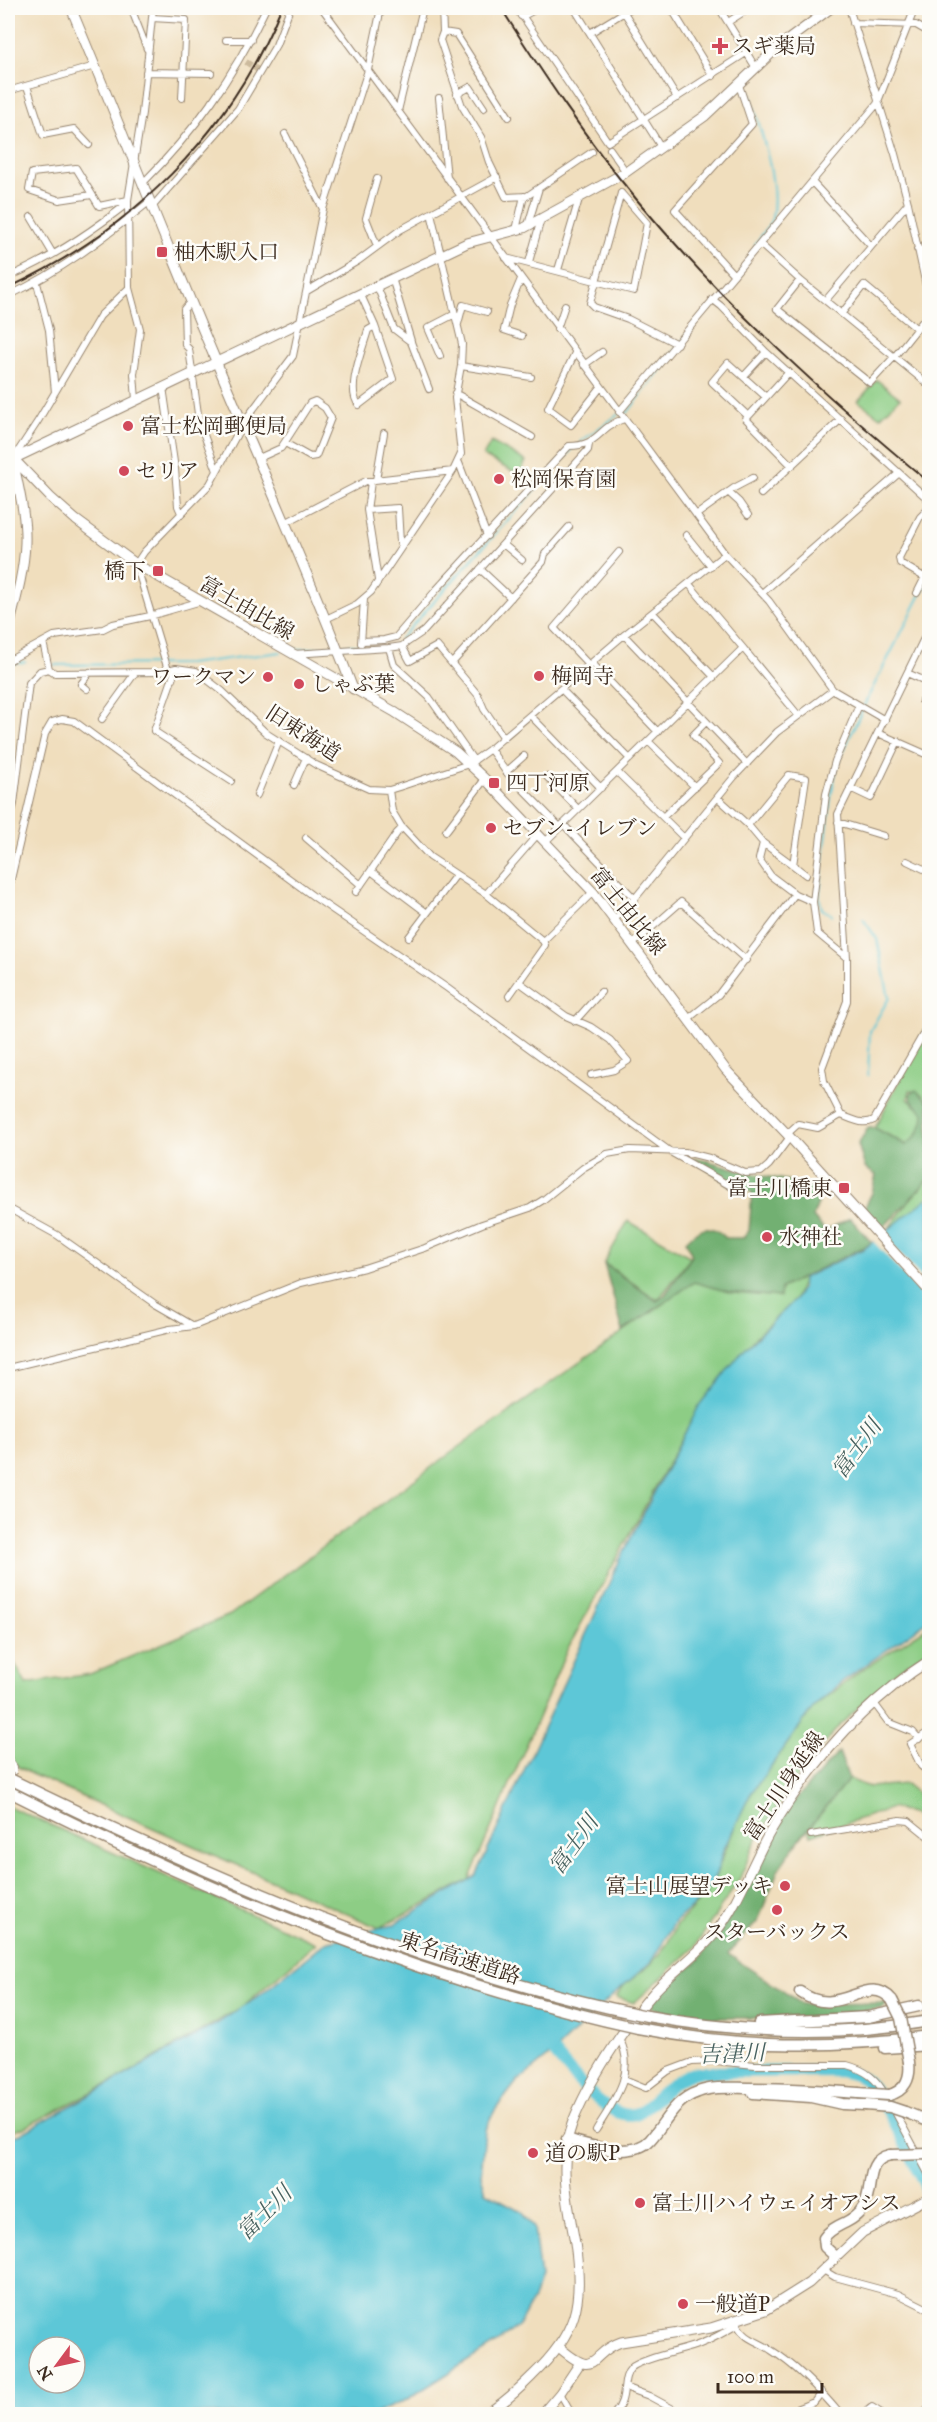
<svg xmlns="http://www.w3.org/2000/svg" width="937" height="2422" font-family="'IM FELL Great Primer','Noto Serif JP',serif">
<rect width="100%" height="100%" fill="#fdfcf7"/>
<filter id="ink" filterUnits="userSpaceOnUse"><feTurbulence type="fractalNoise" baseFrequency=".0167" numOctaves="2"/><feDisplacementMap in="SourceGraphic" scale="12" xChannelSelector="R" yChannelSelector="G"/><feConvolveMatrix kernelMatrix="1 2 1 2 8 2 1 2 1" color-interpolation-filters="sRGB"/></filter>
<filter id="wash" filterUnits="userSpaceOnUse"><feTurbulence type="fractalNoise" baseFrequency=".008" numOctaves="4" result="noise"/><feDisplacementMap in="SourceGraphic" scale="24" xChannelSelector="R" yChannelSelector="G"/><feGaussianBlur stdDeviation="1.35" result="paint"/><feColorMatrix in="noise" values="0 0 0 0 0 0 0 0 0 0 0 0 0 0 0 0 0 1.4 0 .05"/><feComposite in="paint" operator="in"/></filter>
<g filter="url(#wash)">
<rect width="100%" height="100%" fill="#f0debd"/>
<path fill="#8dcd85" stroke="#647c52" stroke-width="1.5" d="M877 380 900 398 880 417 858 401Z
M491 442 526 461 519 475 483 456Z
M929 1023V1102L921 1094 910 1090 908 1099 924 1113 923 1125 909 1146 875 1128Z
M929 1179V1201L886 1232 909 1201Z
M628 1221 691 1257 658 1300 604 1263Z
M804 1277 795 1300 753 1339 693 1418 567 1650 469 1880 379 1928 31 1774 8 1761V1651L26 1684 90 1674 230 1615 455 1450 694 1282 733 1293 780 1297 781 1288Z
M929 1626V1649L898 1670 840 1725 803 1769 756 1840 740 1878 694 1948 634 2003 616 1997 624 1985 650 1965 667 1944 676 1926 704 1896 713 1881 739 1816 750 1795 813 1708 860 1671Z
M849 1779 869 1787 906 1784 929 1803V1827L914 1814 892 1808 811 1835 809 1828Z
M8 1806 316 1943 242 2007 125 2075 23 2128 8 2133Z"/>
<path fill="#72b072" stroke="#566d48" stroke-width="1.5" d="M916 1090 929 1102V1179L880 1231 863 1211 872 1193 876 1175 865 1168 858 1144 868 1128H875L906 1145C917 1137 924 1126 924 1113L911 1100 910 1094Z
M693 1157 759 1175 810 1185 818 1203 813 1217 825 1231 850 1218 872 1243 781 1288 780 1297 729 1292 694 1282 623 1331 604 1264 657 1301 665 1295 692 1256 686 1241C700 1226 710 1222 726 1238H743L749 1231 752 1192 728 1184Z
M839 1752 849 1779 802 1836 779 1868 758 1921 728 1954 802 2004 888 2003 883 2008 826 2018H712L677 2016 644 2005 696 1963 720 1932 757 1868 783 1813Z"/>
<path fill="#5dc7d7" stroke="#4c787a" stroke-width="1.5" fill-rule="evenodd" d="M929 1197V1620L843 1681 813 1708 750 1795 723 1851 716 1875 703 1897 675 1922 651 1962 615 1993 554 2052 515 2084 495 2110 485 2130 481 2175 486 2192 523 2212 534 2228 540 2279 533 2299 519 2325 498 2342 406 2400 374 2414H8V2136L19 2135 218 2023 261 1994 326 1942 393 1925 476 1876 621 1557 700 1404 746 1347 795 1300 802 1288 803 1278 865 1248ZM39 2347H75V2383H39Z"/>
<path fill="#f0debd" d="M881 1232 929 1286V1303L871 1239Z"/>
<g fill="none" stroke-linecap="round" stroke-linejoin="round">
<path stroke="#5dc7d7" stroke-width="2" d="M749 91C759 126 780 182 772 218 769 227 760 237 755 245
M624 413 628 412 692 329
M580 442 619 414
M400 639 573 448
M341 646 357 645
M293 650 332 647
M8 664 25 662
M54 665 188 664 281 652
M832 915 822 909 819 898 831 796 837 765 868 697 930 577
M863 919 877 939 889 998 870 1031 868 1075
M883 1230 884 1236"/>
<path stroke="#5dc7d7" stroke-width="12" d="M543 2040C561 2059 611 2132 641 2111 661 2097 672 2078 697 2072L839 2071C852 2073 864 2076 872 2087 894 2114 914 2164 930 2196"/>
</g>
</g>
<g filter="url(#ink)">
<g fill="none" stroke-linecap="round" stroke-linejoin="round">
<path stroke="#ccba9d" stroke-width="6" stroke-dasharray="6 3" stroke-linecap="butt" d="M246 62 261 72"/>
<g stroke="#96846e" stroke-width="8">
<path id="street" d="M131 8 147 49
M322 8 725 554 769 601 833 690 885 720
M381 8 368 70 323 209 293 356 243 423 210 484 144 552 136 564 168 670 176 668 196 671 222 691 266 733 316 765 369 789 389 790 399 787 469 764 490 749 624 635 725 554
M442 8 443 32 440 40 462 106 481 137 489 162 506 197 527 196 592 152
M517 8 608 142 746 53
M574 8 661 147
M671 8 713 76
M719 8 756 68
M849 8 895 154 908 203 930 304
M624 12 677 98
M152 18 186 20 182 98
M728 22 750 8
M853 23 916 25 930 33
M443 32 456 34 509 117
M590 33 631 8
M226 40H251
M146 72 211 73
M27 86 43 135 74 129 89 145
M8 91 95 66
M457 94 470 87 484 108
M439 98 447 178
M398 111 423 8
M285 134 323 209
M610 149 626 172
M377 179 366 218 377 246
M812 182 871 246
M142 184C195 131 234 76 266 8
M621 193 590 303 594 307 628 319 677 344
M92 195 59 200 29 190 32 173 76 168 99 206 128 200
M152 207 238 109 276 45 290 8
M31 217 53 254
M528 225 539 188
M516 230 524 196
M760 244 800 280 930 386
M917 249 930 251
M506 258 634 291 647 223 621 193
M529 262 541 219
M558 270 579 199
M734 275 675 210 752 124 739 85
M8 277C51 259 91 232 128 203
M392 278 411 341
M521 279 510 305 504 330 522 336
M800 280 777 309 870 383 895 356 930 312
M37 283 49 330 55 392
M377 286 394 329 411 342 429 389
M307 291 358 261 400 230 497 177
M360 293 375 326 393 379 359 405C345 390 363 349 368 330L375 326
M8 296C61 271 103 239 149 202
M712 299 721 306 766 352 930 501
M826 300 908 203
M191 301 184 309 185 345 189 349 199 421 217 471
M842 313 864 285 917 329
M458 324 463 305 487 312
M557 329 565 305
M575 353 548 408 571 425 601 387
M440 356 428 328 455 314
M584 365 602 352
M461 366 531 377
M789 372 746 419 792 466
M744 376 766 352
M163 387 175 469 178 506 181 513
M455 393 532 437
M136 400 134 374 140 329 129 288 128 200 142 113 153 8
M619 412 877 104 915 8
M748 416 712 382 728 363 766 397
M259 458 281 448 310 403 315 401 325 408 331 418 316 456 310 457 285 443
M13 459 38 421 100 316 129 288
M459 463 487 536
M376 480 384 433
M371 482 367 510 378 580
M728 492 739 502 748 515
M761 494 841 419
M367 510 398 508 400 543 403 544
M696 515 734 488 753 478
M285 523 366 481 453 471 461 454 455 398 461 366 462 344 431 213
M686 535 711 566
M503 544 522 560
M480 569 511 598
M924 577 900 563 899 558 920 517 930 507
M689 584 743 648
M762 593 898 474
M917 593 930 567
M653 613 714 677
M326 619 357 604 371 592 453 471
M930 626 838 814 847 958V1001L822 1068 824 1081 841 1115C852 1119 863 1126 874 1120L930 1022
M624 635 747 764
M362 641 384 640 396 637 437 589 569 446C600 446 597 427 624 419
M43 642 49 669 55 673 161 672 168 670
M361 643 364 599
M402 646 410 661 437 646 478 695 484 709 504 738
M389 648 394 665 429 697 474 761
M293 654 389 648 402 646 424 631 588 450 589 444
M8 661 54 636 103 629 113 624 150 616 198 602
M453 662 543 562 545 554 569 527
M592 663 658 732
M589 665 554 628 619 552
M176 668 154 731 231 781
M907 673 930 683
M930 686 922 701 930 704
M87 689 81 684 90 672
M561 689 630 759
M531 716 601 788
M102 719 135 673
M878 733 930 756
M649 742 695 787
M490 749 506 772 560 827
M506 772 524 756
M617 772 683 837
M547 777 578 809
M294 785 306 758
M850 788 871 798 898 741
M389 790 392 811 401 826 430 857 486 894 543 941
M257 795 279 741
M718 798 748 825 763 843 759 859 771 876 795 894
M663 817 719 763 693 735 706 722
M838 822 884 836
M8 824 14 804 29 683 40 671 49 669
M563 824 635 899
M748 825 789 775 806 778 793 865 763 843
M446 831 485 779
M306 838 361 885
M545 842 743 648 798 715
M907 861 930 872
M793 865 806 875
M371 871 427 913
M8 892 45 734 52 722 62 719 74 721 317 899 447 988 672 1153 734 1188
M356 892 397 833 402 828
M486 894 538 834
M615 919 632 902 734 777 777 732 833 690
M409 937 456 875
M633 944 681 902 746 960
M847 958 817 933 813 902 826 794 835 761 859 705
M519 982 566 1016 591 1027 610 1040 628 1061 614 1070 591 1075
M509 996 545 945 543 941 593 892
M688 1019 718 995 795 894 813 902
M575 1021 601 992
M787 1134 798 1124 818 1128 841 1115
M8 1208 57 1235 155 1304 193 1326
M8 1368 170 1329 194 1326 301 1283 364 1268 425 1248 482 1224 530 1208 543 1200 583 1168 607 1154 630 1150 685 1152 709 1158 745 1173 761 1172 769 1165 790 1137
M874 1703 888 1722 913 1732 919 1739
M930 1731 910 1744 921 1766 930 1773
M8 1758 14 1767 11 1781
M811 1835 900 1820 909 1821 930 1838
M624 2079 646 2088 668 2071 692 2062 716 2061 755 2065H847C866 2070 877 2079 886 2096
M893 2108 930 2177
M596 2130C613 2102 637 2073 620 2040
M823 2270 835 2277 898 2294 930 2310
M737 2325C747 2341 757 2340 771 2350 798 2367 820 2390 840 2414
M625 2387 649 2396 682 2414
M560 2393 572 2414
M614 2414C629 2399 620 2379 631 2368 640 2359 685 2350 700 2344 713 2339 725 2332 737 2325V2321
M783 2414 814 2402 822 2392
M863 2414 872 2407 883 2414
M923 2414 926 2410 930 2413"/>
</g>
<g stroke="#96846e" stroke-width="11">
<path id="secondary" d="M71 8C120 125 166 244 216 361 262 470 311 578 353 689
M522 15 535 8
M8 453 50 497 76 520 136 564 393 711 456 752 485 779 593 892 726 1070 787 1134 930 1292
M9 461 467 243 524 228 626 172 705 116 777 48 831 8
M8 631C15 603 24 572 25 543 26 515 18 486 13 459
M560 2348C599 2381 588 2353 621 2342L711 2328 766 2310 809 2283 863 2232 930 2197
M542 2414 560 2393 580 2363"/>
</g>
<g stroke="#96846e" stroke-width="11">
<path id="primary" d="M486 2414C503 2404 518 2390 532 2376 577 2333 584 2304 575 2243 568 2204 558 2162 572 2124 588 2082 625 2025 655 1991 674 1970 698 1955 715 1933 739 1903 751 1865 770 1832 810 1764 863 1703 930 1660"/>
</g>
<g stroke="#96846e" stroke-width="13">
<path id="highway" d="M800 1992C840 2021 867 1971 892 2000
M647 2016C740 2033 835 2037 930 2021
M759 2023 868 2017 919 2006
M638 2028C742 2048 825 2049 930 2036
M885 2048 930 2045
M753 2093 811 2097 842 2104 865 2105
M889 2095C905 2091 911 2078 909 2062
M905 2112 930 2122
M567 2139C588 2146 633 2159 650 2140 666 2122 674 2100 698 2092 714 2086 732 2088 748 2088 785 2088 822 2090 858 2093
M836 2257 825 2247 824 2238C832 2224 854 2224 864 2206 874 2188 864 2160 890 2155"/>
</g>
<use href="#street" stroke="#fff" stroke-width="6"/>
<use href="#secondary" stroke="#fff" stroke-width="9"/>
<use href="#primary" stroke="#fff" stroke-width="9"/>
<use href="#highway" stroke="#fff" stroke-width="10"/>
<path stroke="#3b2a1e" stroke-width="2" d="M501 8C543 74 586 139 637 200 724 304 825 396 930 483
M8 288C131 231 230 134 281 8"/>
<g stroke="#96846e" stroke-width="13" stroke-linecap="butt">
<path id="highway-bridge" d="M8 1778C212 1878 422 1970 647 2016
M8 1791C208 1892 419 1980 638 2028
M892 2000 901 2018 909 2062
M858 2093 889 2095
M865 2105 890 2107 905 2112
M890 2155 930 2154"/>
</g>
<use href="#highway-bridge" stroke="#fff" stroke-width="10"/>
</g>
</g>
<g fill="#d1495b" stroke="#fdfcf7" stroke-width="2">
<path d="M717 37h6v6h6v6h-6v6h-6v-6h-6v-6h6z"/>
<rect x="156" y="246" width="12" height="12" rx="3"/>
<circle cx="128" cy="426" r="6"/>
<circle cx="124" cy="471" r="6"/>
<circle cx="499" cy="479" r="6"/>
<rect x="152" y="565" width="12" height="12" rx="3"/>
<circle cx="539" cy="676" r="6"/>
<circle cx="268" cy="677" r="6"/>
<circle cx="299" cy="684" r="6"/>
<rect x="488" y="777" width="12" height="12" rx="3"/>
<circle cx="491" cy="828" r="6"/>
<rect x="838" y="1182" width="12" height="12" rx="3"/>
<circle cx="767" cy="1237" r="6"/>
<circle cx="785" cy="1886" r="6"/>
<circle cx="777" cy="1910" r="6"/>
<circle cx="533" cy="2153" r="6"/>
<circle cx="640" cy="2203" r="6"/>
<circle cx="683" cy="2304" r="6"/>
</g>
<g text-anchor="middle" stroke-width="5" stroke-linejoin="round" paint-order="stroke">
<g font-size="21" fill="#3b2a1e" stroke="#fdfcf7" text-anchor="start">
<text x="732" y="53">スギ薬局</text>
<text x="174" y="259">柚木駅入口</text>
<text x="140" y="433">富士松岡郵便局</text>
<text x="136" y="478">セリア</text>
<text x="511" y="486">松岡保育園</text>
<text x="146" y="578" text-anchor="end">橋下</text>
<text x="551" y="683">梅岡寺</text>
<text x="256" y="684" text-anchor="end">ワークマン</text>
<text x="311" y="691">しゃぶ葉</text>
<text x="506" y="790">四丁河原</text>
<text x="503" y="835">セブン-イレブン</text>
<text x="832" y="1195" text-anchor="end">富士川橋東</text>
<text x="779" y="1244">水神社</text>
<text x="773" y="1893" text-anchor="end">富士山展望デッキ</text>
<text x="777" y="1939" text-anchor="middle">スターバックス</text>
<text x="545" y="2160">道の駅P</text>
<text x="652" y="2210">富士川ハイウェイオアシス</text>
<text x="695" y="2311">一般道P</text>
</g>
<g font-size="21" fill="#3b2a1e" stroke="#fdfcf7">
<text transform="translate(247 608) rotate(30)" y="7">富士由比線</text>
<text transform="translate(303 733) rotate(33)" y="7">旧東海道</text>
<text transform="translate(628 911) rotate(51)" y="7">富士由比線</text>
<text transform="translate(784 1786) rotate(-56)" y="7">富士川身延線</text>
<text transform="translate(460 1958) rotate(18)" y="7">東名高速道路</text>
</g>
<g font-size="22" font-style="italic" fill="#47615f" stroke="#fdfcf7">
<text transform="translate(856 1448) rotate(-54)" y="8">富士川</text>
<text transform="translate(573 1844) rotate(-54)" y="8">富士川</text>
<text transform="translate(732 2053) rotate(-2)" y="8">吉津川</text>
<text transform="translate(264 2212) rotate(-45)" y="8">富士川</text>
</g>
</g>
<rect width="937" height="2422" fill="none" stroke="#fdfcf7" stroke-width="30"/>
<g transform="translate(57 2365) rotate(237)"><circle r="28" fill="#fdfcf7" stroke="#afa8a0" stroke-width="1.5"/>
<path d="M0-4.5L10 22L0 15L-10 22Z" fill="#d1495b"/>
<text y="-9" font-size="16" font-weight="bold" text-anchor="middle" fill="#3b2a1e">N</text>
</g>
<path d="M718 2383v9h104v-9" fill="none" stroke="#3b2a1e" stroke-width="3"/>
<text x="727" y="2383" font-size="18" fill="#3b2a1e" stroke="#fdfcf7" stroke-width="4.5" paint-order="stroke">100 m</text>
</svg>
